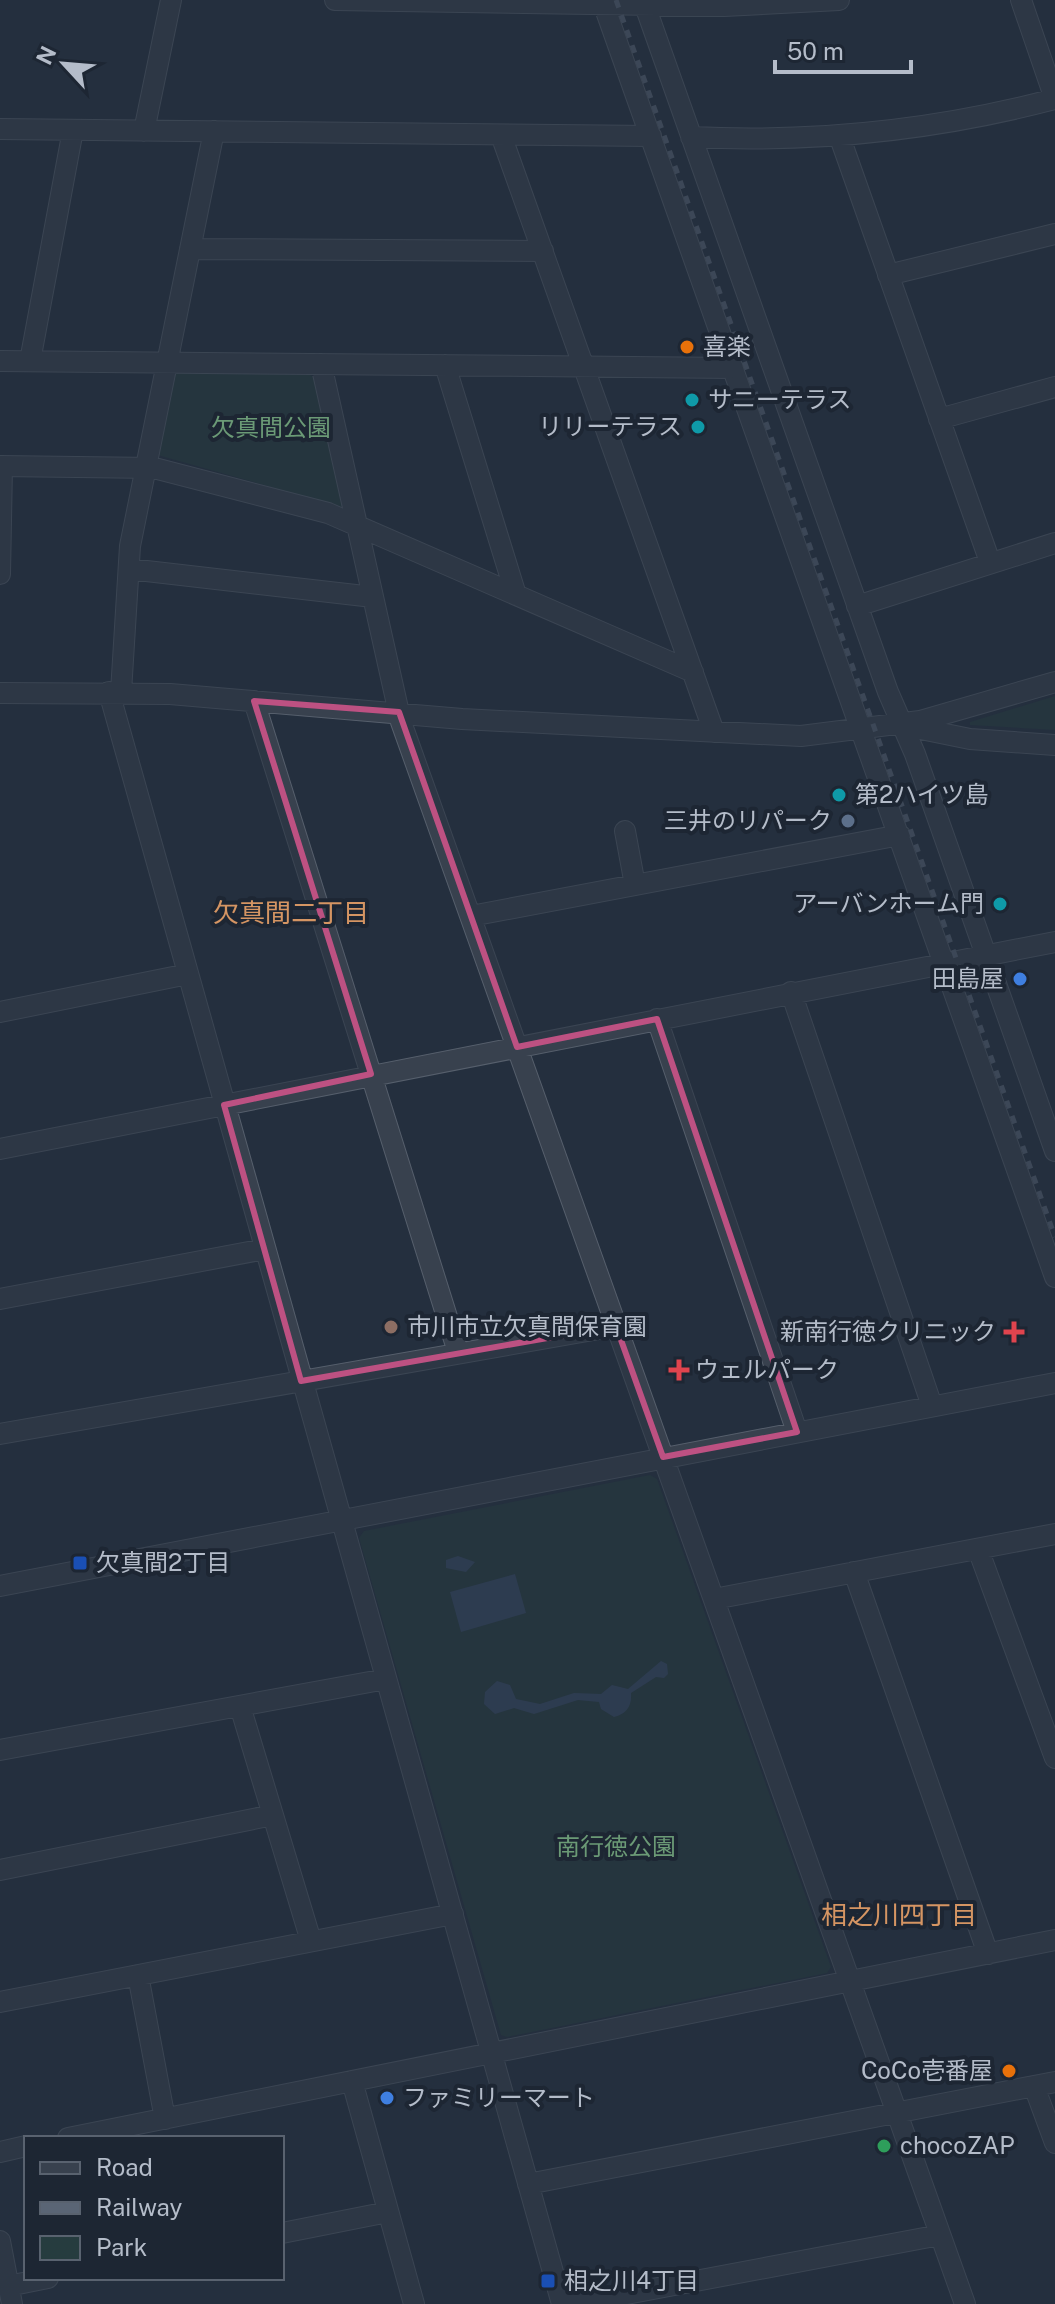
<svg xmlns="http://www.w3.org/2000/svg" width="1055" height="2304" font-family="'Public Sans','Noto Sans JP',sans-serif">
<rect width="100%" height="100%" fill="#242f3e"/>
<path fill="#263c3f" d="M177 373 309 374 316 379 346 508 154 454 170 379Z
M1055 696V730L970 725V722Z
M650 1475 657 1479 831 1967 827 1973 507 2037 501 2035 359 1538 364 1531Z"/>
<path fill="#394c67" d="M458 1556 475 1562 466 1572 446 1568V1560Z
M515 1574 526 1613 461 1632 450 1592Z
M661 1661 667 1664 668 1674 664 1678 656 1677 631 1693C632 1706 627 1714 614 1717L601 1709 599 1702 578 1700 534 1714 514 1708 495 1714 484 1704 485 1692 497 1681 510 1685 516 1699 540 1704 574 1693 601 1694 612 1685 628 1689Z"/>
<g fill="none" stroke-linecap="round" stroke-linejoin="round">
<g stroke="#565f6c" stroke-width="22">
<path id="minor" d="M335 0 724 6 839 0
M602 0 1055 1277
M643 0 888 692 915 754 1055 1151
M1021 0 1055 99
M0 129 651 136
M144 131 171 0
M501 135 714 732
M839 135 990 562
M691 137C813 143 937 130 1055 99
M190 249 543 251
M888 275 1055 234
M0 361 733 368
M30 361 73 130
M321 364 401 722 965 2304
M445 365 516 595
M939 419 1055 387
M0 466 154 468 328 513 693 672
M129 569 373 597
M0 574 2 466
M857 606 1055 543
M109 692 562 2304
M121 692 130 546 214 131
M0 693 170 694 462 719 801 736 920 721 1055 682
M254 701 458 1352
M911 727 970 739 1055 745
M625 831 635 885
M471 916 900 835
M791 992 932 1406
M0 1012 188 974
M657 1019 797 1432
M0 1149 1055 942
M0 1299 265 1249
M0 1434 616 1326
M978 1549 1055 1758
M854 1572 988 1954
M0 1586 1055 1383
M714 1599 1055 1534
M240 1706 311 1941
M0 1750 386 1679
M0 1870 273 1815
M138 1975 165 2119
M0 2002 453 1914
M352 2081 414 2304
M1034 2086 1055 2143
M68 2138 1055 1940
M0 2152 26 2146
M528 2184 1055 2082
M282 2233 388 2212
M0 2241 12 2304
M8 2286 48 2278
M573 2304 940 2235"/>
</g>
<use href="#minor" stroke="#38414e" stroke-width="20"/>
<path stroke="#5a6575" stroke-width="5" stroke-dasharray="8 8" stroke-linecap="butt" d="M616 0 1055 1237"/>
</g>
<path d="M0 0H1055V2304H0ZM254 701 399 712 517 1047 657 1019 797 1432 663 1457 616 1326 301 1381 224 1105 371 1074Z" fill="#242f3e" fill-opacity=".55" fill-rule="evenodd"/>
<path fill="none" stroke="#bd5182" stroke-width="6" stroke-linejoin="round" d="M254 701 399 712 517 1047 657 1019 797 1432 663 1457 616 1326 301 1381 224 1105 371 1074Z"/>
<g fill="#e8710a" stroke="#1d2633" stroke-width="3">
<circle cx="687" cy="347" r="8"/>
<circle cx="1009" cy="2071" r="8"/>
</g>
<g fill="#0f9aa8" stroke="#1d2633" stroke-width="3">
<circle cx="692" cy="400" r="8"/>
<circle cx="698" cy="427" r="8"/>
<circle cx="839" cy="795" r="8"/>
<circle cx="1000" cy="904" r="8"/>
</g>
<circle fill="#5c6f8a" stroke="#1d2633" stroke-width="3" cx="848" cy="821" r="8"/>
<g fill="#3f7fe0" stroke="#1d2633" stroke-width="3">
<circle cx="1020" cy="979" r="8"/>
<circle cx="387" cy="2098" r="8"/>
</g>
<circle fill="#8d6e63" stroke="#1d2633" stroke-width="3" cx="391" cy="1327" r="8"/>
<g fill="#e0444e" stroke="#1d2633" stroke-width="3">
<path d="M1010 1320h8v8h8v8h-8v8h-8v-8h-8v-8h8z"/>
<path d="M675 1358h8v8h8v8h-8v8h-8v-8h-8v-8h8z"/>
</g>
<g fill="#1a4fb4" stroke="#1d2633" stroke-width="3">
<rect x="72" y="1555" width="16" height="16" rx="4"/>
<rect x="540" y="2273" width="16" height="16" rx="4"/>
</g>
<circle fill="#2e9e5b" stroke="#1d2633" stroke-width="3" cx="884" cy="2146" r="8"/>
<g text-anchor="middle" stroke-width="8" stroke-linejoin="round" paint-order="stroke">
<g font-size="24" fill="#b4bcc9" stroke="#1d2633" text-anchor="start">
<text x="703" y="355">喜楽</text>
<text x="708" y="408">サニーテラス</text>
<text x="682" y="435" text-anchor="end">リリーテラス</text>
<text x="855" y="803">第2ハイツ島</text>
<text x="832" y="829" text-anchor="end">三井のリパーク</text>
<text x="984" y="912" text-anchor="end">アーバンホーム門</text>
<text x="1004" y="987" text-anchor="end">田島屋</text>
<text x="407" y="1335">市川市立欠真間保育園</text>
<text x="996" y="1340" text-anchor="end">新南行徳クリニック</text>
<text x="695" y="1378">ウェルパーク</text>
<text x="96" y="1571">欠真間2丁目</text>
<text x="993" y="2079" text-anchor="end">CoCo壱番屋</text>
<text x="403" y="2106">ファミリーマート</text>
<text x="900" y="2154">chocoZAP</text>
<text x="564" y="2289">相之川4丁目</text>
</g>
<g font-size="24" fill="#6b9a76" stroke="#1d2633">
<text x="271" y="436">欠真間公園</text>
<text x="616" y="1855">南行徳公園</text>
</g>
<g font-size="26" fill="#d59563" stroke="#1d2633">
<text x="291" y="922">欠真間二丁目</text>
<text x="899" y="1924">相之川四丁目</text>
</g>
</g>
<rect x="24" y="2136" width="260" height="144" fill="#1d2633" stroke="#59626f" stroke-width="2"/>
<rect x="40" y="2162" width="40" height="12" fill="#38414e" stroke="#59626f" stroke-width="2"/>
<text x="96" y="2176" font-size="24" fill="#b4bcc9">Road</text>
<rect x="40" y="2202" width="40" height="12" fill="#5a6575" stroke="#59626f" stroke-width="2"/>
<text x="96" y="2216" font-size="24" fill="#b4bcc9">Railway</text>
<rect x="40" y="2236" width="40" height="24" fill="#263c3f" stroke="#59626f" stroke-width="2"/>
<text x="96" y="2256" font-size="24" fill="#b4bcc9">Park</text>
<g transform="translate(64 64) rotate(296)" stroke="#1d2633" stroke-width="6" paint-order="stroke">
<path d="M0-6L14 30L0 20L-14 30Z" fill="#b4bcc9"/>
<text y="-12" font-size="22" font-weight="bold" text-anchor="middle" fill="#b4bcc9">N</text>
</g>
<path d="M775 60v12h136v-12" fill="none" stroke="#b4bcc9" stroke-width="4"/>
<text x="787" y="60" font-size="24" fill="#b4bcc9" stroke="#1d2633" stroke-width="6" paint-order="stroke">50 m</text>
</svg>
